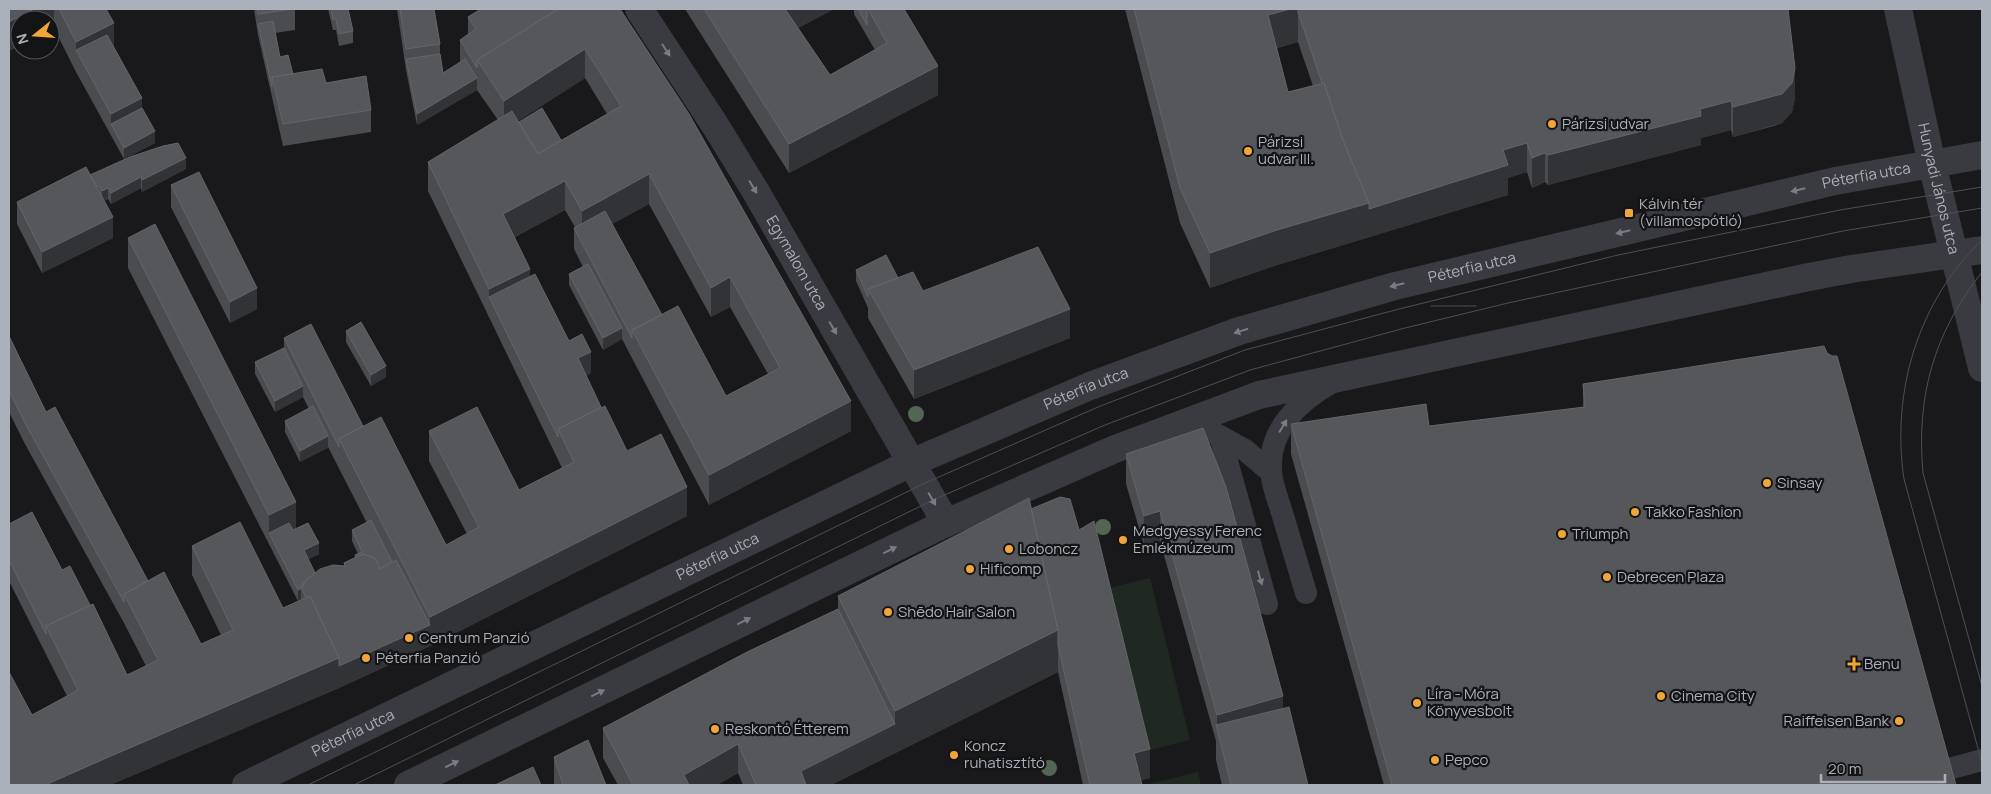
<svg xmlns="http://www.w3.org/2000/svg" width="1991" height="794" font-family="Manrope,sans-serif">
<rect width="100%" height="100%" fill="#19191b"/>
<path fill="#202921" d="M1150 578 1190 740 1146 751 1106 589Z
M1198 772 1201 785H1150L1149 784Z"/>
<g fill="none" stroke-linecap="round" stroke-linejoin="round">
<path stroke="#3a3b40" stroke-width="22" d="M1214 433 1245 450 1271 472
M1220 436 1267 604
M1306 593C1298 567 1291 542 1283 516 1279 502 1272 486 1271 471 1268 430 1299 401 1333 382
M1945 770 1982 760"/>
<g stroke="#3a3b40" stroke-width="28">
<path id="s1" d="M639 9 715 125 756 192 946 523"/>
<path d="M1932 164 1982 155"/>
<path d="M1954 254 1982 250"/>
</g>
<g stroke="#3a3b40" stroke-width="28">
<path id="s2" d="M1898 9 1932 164 1982 368"/>
<path id="s3" d="M246 785 911 463 1090 386 1239 331 1395 286 1835 181 1932 164"/>
<path d="M408 785 946 523 1115 449 1259 395 1804 278 1851 269 1954 254"/>
</g>
<path stroke="#4d4f55" stroke-width="1" d="M1982 240C1918 301 1891 392 1904 479L1982 763
M1982 272C1934 333 1916 396 1923 473L1982 686
M1431 306H1476
M308 785 923 484 1098 407 1245 350 1399 309 1618 255 1840 210 1982 187
M354 785 933 500 1105 425 1250 370 1405 328 1508 303 1843 231 1982 208"/>
</g>
<g fill="#536654">
<circle cx="916" cy="414" r="8"/>
<circle cx="1103" cy="527" r="8"/>
<circle cx="1049" cy="768" r="8"/>
</g>
<path fill="#4a4c50" fill-rule="evenodd" d="M9 9H106L114 47 142 108 155 143 124 159 76 72 54 28 50 30V20H20V45L9 51Z
M254 9H295V30L275 33 280 57 293 74 326 83 371 110V132L283 146 258 35Z
M328 9H348L353 31V43L339 46 336 30H333Z
M397 9H434L440 44V54L443 73 460 62V40L468 35V17L620 9 851 431 709 505 622 339 603 350 569 285V274L583 267 574 249V228L575 227 565 210 515 237 530 277 569 341 591 373 586 376 601 407 627 451 687 516 430 646 339 688 110 785H9L32 715 67 696 9 581V524L62 570 90 605 127 675 146 666 124 623 25 444 9 412V336L46 412 148 581 201 644 221 635 192 575V546L283 608 301 600V599L298 601 128 268V238L296 529 319 554 308 559 315 573 344 566V563L355 557V555L358 554 352 541V530L367 523 328 447 300 462 285 432V421L309 409 303 397 275 412 255 374V362L284 348V338L363 426 446 545 467 534 429 461V431L519 490 562 468 428 191V162L498 120 477 90 417 125 406 70ZM585 78 607 114 561 140 519 122 518 121ZM649 204 711 317 730 307 768 374 726 396 662 315 612 224Z
M685 9H834L798 28 830 75 875 50 854 14V9H904L938 95 789 173Z
M1125 9H1788L1795 98 1792 112 1782 123 1774 126 1733 137 1731 130 1701 138V145L1548 185 1545 182 1532 188 1527 172 1508 178V195L1277 265 1210 288 1180 223ZM1298 42 1313 86 1288 92 1277 48Z
M186 169 142 192 141 188 111 204 108 199 104 201 113 238 42 273 17 224V202L90 175Z
M171 185 257 309 230 323 171 207Z
M856 270 898 278 923 291 1070 338 914 399 868 318V308L856 281Z
M346 331 386 377 371 386 346 342Z
M1583 384 1956 785H1384L1291 454V424L1429 426 1583 407Z
M1126 454 1283 708 1308 785H1222L1216 760V741L1160 541 1144 545 1126 484Z
M1031 509 1150 778 1141 780 1142 785H1083L1058 672 831 785H743L738 773 717 785H618L603 758V728L838 609V596Z
M554 757 606 785H554Z"/>
<path fill="#323336" d="M34 9H54V28L50 30V20H20V45L9 51V22Z
M784 9H834L784 36Z
M1290 9H1298V42L1268 50V15Z
M114 23V53L76 50V42Z
M585 49V78L504 130V101Z
M938 66V95L789 173V144Z
M1795 68V98L1792 112 1782 123 1733 137V107Z
M477 78V90L417 125V114Z
M142 98V119L111 124V114Z
M1731 101V130L1701 138V145L1548 185V155L1700 109Z
M155 131V143L124 159V148Z
M1527 143V172L1508 178V195L1277 265 1210 288V253L1503 150Z
M1545 153V182L1532 188V158Z
M186 158V169L142 192V180Z
M649 174V204L582 240V211Z
M141 177V188L111 204V193Z
M565 181V210L503 243V214Z
M108 188V199L102 202V191Z
M113 217V238L42 273V252Z
M530 269V298L489 297V319V289Z
M730 277V307L711 317V288Z
M257 288V309L230 323V302Z
M1070 309V338L914 399V370Z
M622 328V339L603 350V338Z
M591 352V373L578 380V358Z
M386 366V377L371 386V375Z
M303 386V397L275 412V401Z
M851 401V431L709 505V475Z
M328 436V448L300 462V451Z
M687 487V516L430 646 339 688 110 785H45L111 756 339 658 430 625V617Z
M296 502V531L269 533V515Z
M1160 511V541L1144 545V516Z
M319 543V554L304 562V550Z
M301 588V599L298 601V590Z
M1058 630V672L831 785H801V771L895 724V711Z
M1283 696V725L1217 729V715Z
M738 744V773L717 785H684V775Z
M1150 749V778L1134 782V753Z"/>
<path fill="#55575b" stroke="#62656a" d="M9 9H34L9 22Z
M59 9H106L114 23 76 42Z
M257 9H293L258 14Z
M331 9H348L353 31 339 34 336 19H333Z
M400 9H434L440 44 406 49Z
M481 9H558L477 60V68L460 40 476 29 468 17Z
M558 9H620L689 114 851 401 709 475 632 330 678 306 726 396 780 368 730 277 711 288 649 174 582 211 565 181 503 214 530 269 489 289 428 162 512 111 538 154 621 106 585 49 504 101 477 60Z
M704 9H785L830 75 887 43 868 9H904L938 66 789 144Z
M858 9H867V25Z
M1134 9H1290L1268 15 1288 92 1324 83 1343 140 1369 203 1277 230 1210 253 1180 188Z
M1298 9H1788L1795 68 1792 83 1782 94 1774 96 1733 107 1731 101 1700 109 1701 116 1548 155 1545 153 1532 158 1527 143 1503 150 1508 165 1369 209V203L1343 140 1324 83H1322L1298 12Z
M273 21 280 57 288 55 293 74 272 77V87L258 24Z
M107 35 142 98 111 114 76 50Z
M440 54 443 73 465 59 477 78 417 114 406 59Z
M322 69 326 83 366 76 371 110 283 124 272 77Z
M142 108 155 131 124 148 111 124Z
M542 108 561 140 538 154 519 122Z
M178 143 186 158 142 180 141 177 111 193 108 188 102 191 99 186 97 187 90 175 130 157 163 146Z
M86 167 113 217 42 252 17 202Z
M199 172 257 288 230 302 171 185Z
M605 211 662 315 632 330V338L574 228Z
M155 224 296 502 269 515 128 238Z
M1038 247 1070 309 914 370 868 289 913 272 923 291Z
M886 255 898 278 868 289V297L856 270Z
M588 264 622 328 603 338 569 274Z
M535 274 569 341 582 334 591 352 578 358 601 407 558 429V437L489 297Z
M361 322 386 366 371 375 346 331Z
M311 324 363 426 339 439V447L284 338Z
M9 336 46 412 55 407 148 581 124 594V602L25 423 9 391Z
M1824 346 1827 353 1832 356H1837L1956 785H1392L1291 424 1426 404 1429 426 1585 407 1583 384Z
M284 348 303 386 275 401 255 362Z
M313 406 328 436 300 451 285 421Z
M605 406 627 451 661 434 687 487 430 617 339 439 381 417 446 545 479 527 429 431 477 407 519 490 574 462 558 429Z
M1203 428 1226 487 1283 696 1217 715 1160 511 1144 516 1126 454Z
M1060 497 1070 499 1079 530 1094 521 1150 749 1134 753 1142 785H1090L1058 645V630L1031 509Z
M1029 498 1058 630 895 711 838 596Z
M32 512 62 570 70 566 90 605 46 626V634L9 560V524Z
M371 520 392 562 380 569 375 558 363 554 356 557 355 555 362 552 352 530Z
M240 522 283 608 310 596 339 658 111 756 45 785H9V672L32 715 78 690 46 626 93 604 127 675 158 660 124 594 164 572 201 644 233 630 192 546Z
M289 523 293 530 308 523 319 543 304 550 315 573 305 581 302 588 298 590 269 533Z
M363 554 375 558 380 569 396 560 430 625 339 666V658L310 596 306 598 301 587 305 581 320 569 333 565 345 566 344 563Z
M838 609 895 724 801 771 806 785H756L738 744 684 775 689 785H633L603 728 747 652Z
M1289 707 1308 785H1231L1216 725Z
M588 740 606 785H563L554 757Z
M533 767 541 785H495Z"/>
<defs><path id="oneway-solid" d="M-6-.8H1V-3.2L6.5 0L1 3.2V.8H-6Z" transform="scale(1.25)"/></defs>
<g fill="#787c83">
<use href="#oneway-solid" transform="translate(666 50) rotate(57)"/>
<use href="#oneway-solid" transform="translate(753 187) rotate(59)"/>
<use href="#oneway-solid" transform="translate(1798 190) rotate(167)"/>
<use href="#oneway-solid" transform="translate(1623 232) rotate(167)"/>
<use href="#oneway-solid" transform="translate(1397 285) rotate(166)"/>
<use href="#oneway-solid" transform="translate(833 328) rotate(60)"/>
<use href="#oneway-solid" transform="translate(1241 331) rotate(162)"/>
<use href="#oneway-solid" transform="translate(1283 426) rotate(-59)"/>
<use href="#oneway-solid" transform="translate(932 499) rotate(60)"/>
<use href="#oneway-solid" transform="translate(890 550) rotate(-26)"/>
<use href="#oneway-solid" transform="translate(1260 578) rotate(74)"/>
<use href="#oneway-solid" transform="translate(744 621) rotate(-26)"/>
<use href="#oneway-solid" transform="translate(598 693) rotate(-26)"/>
<use href="#oneway-solid" transform="translate(452 764) rotate(-26)"/>
</g>
<g fill="#f1a63a" stroke="#141416" stroke-width="2">
<circle cx="1552" cy="124" r="5"/>
<circle cx="1248" cy="151" r="5"/>
<rect x="1624" y="208" width="10" height="10" rx="2.5"/>
<circle cx="1767" cy="483" r="5"/>
<circle cx="1635" cy="512" r="5"/>
<circle cx="1562" cy="534" r="5"/>
<circle cx="1123" cy="540" r="5"/>
<circle cx="1009" cy="549" r="5"/>
<circle cx="970" cy="569" r="5"/>
<circle cx="1607" cy="577" r="5"/>
<circle cx="888" cy="612" r="5"/>
<circle cx="409" cy="638" r="5"/>
<circle cx="366" cy="658" r="5"/>
<path d="M1851.5 656.5h5v5h5v5h-5v5h-5v-5h-5v-5h5z"/>
<circle cx="1661" cy="696" r="5"/>
<circle cx="1417" cy="703" r="5"/>
<circle cx="1899" cy="721" r="5"/>
<circle cx="715" cy="729" r="5"/>
<circle cx="954" cy="755" r="5"/>
<circle cx="1435" cy="760" r="5"/>
</g>
<g text-anchor="middle" stroke-width="4.5" stroke-linejoin="round" paint-order="stroke">
<g font-size="15" fill="#abb1ba" stroke="#141416" text-anchor="start">
<text x="1562" y="129">Párizsi udvar</text>
<text x="1258" y="147">Párizsi<tspan x="1258" dy="17">udvar III.</tspan></text>
<text x="1639" y="209">Kálvin tér<tspan x="1639" dy="17">(villamospótló)</tspan></text>
<text x="1777" y="488">Sinsay</text>
<text x="1645" y="517">Takko Fashion</text>
<text x="1133" y="536">Medgyessy Ferenc<tspan x="1133" dy="17">Emlékmúzeum</tspan></text>
<text x="1572" y="539">Triumph</text>
<text x="1019" y="554">Loboncz</text>
<text x="980" y="574">Hificomp</text>
<text x="1617" y="582">Debrecen Plaza</text>
<text x="898" y="617">Shēdo Hair Salon</text>
<text x="419" y="643">Centrum Panzió</text>
<text x="376" y="663">Péterfia Panzió</text>
<text x="1864" y="669">Benu</text>
<text x="1427" y="699">Líra - Móra<tspan x="1427" dy="17">Könyvesbolt</tspan></text>
<text x="1671" y="701">Cinema City</text>
<text x="1889" y="726" text-anchor="end">Raiffeisen Bank</text>
<text x="725" y="734">Reskontó Étterem</text>
<text x="964" y="751">Koncz<tspan x="964" dy="17">ruhatisztító</tspan></text>
<text x="1445" y="765">Pepco</text>
</g>
<g font-size="15" fill="#abb1ba" stroke="#141416">
<text dy="5" stroke="none"><textPath href="#s3" startOffset="1739">Péterfia utca</textPath></text>
<text dy="5" stroke="none"><textPath href="#s2" startOffset="184">Hunyadi János utca</textPath></text>
<text dy="5" stroke="none"><textPath href="#s1" startOffset="299">Egymalom utca</textPath></text>
<text dy="5" stroke="none"><textPath href="#s3" startOffset="1334">Péterfia utca</textPath></text>
<text dy="5" stroke="none"><textPath href="#s3" startOffset="929">Péterfia utca</textPath></text>
<text dy="5" stroke="none"><textPath href="#s3" startOffset="524">Péterfia utca</textPath></text>
<text dy="5" stroke="none"><textPath href="#s3" startOffset="119">Péterfia utca</textPath></text>
</g>
</g>
<rect width="1991" height="794" fill="none" stroke="#abb1ba" stroke-width="20"/>
<g transform="translate(35 35) rotate(253)"><circle r="24" fill="#141416" stroke="#505358"/>
<path d="M0-4L9 19L0 12L-9 19Z" fill="#f1a63a"/>
<text y="-8" font-size="14" font-weight="bold" text-anchor="middle" fill="#abb1ba">N</text>
</g>
<path d="M1821 774v8h124v-8" fill="none" stroke="#abb1ba" stroke-width="2.5"/>
<text x="1828" y="774" font-size="15" fill="#abb1ba" stroke="#141416" stroke-width="4" paint-order="stroke">20 m</text>
</svg>
